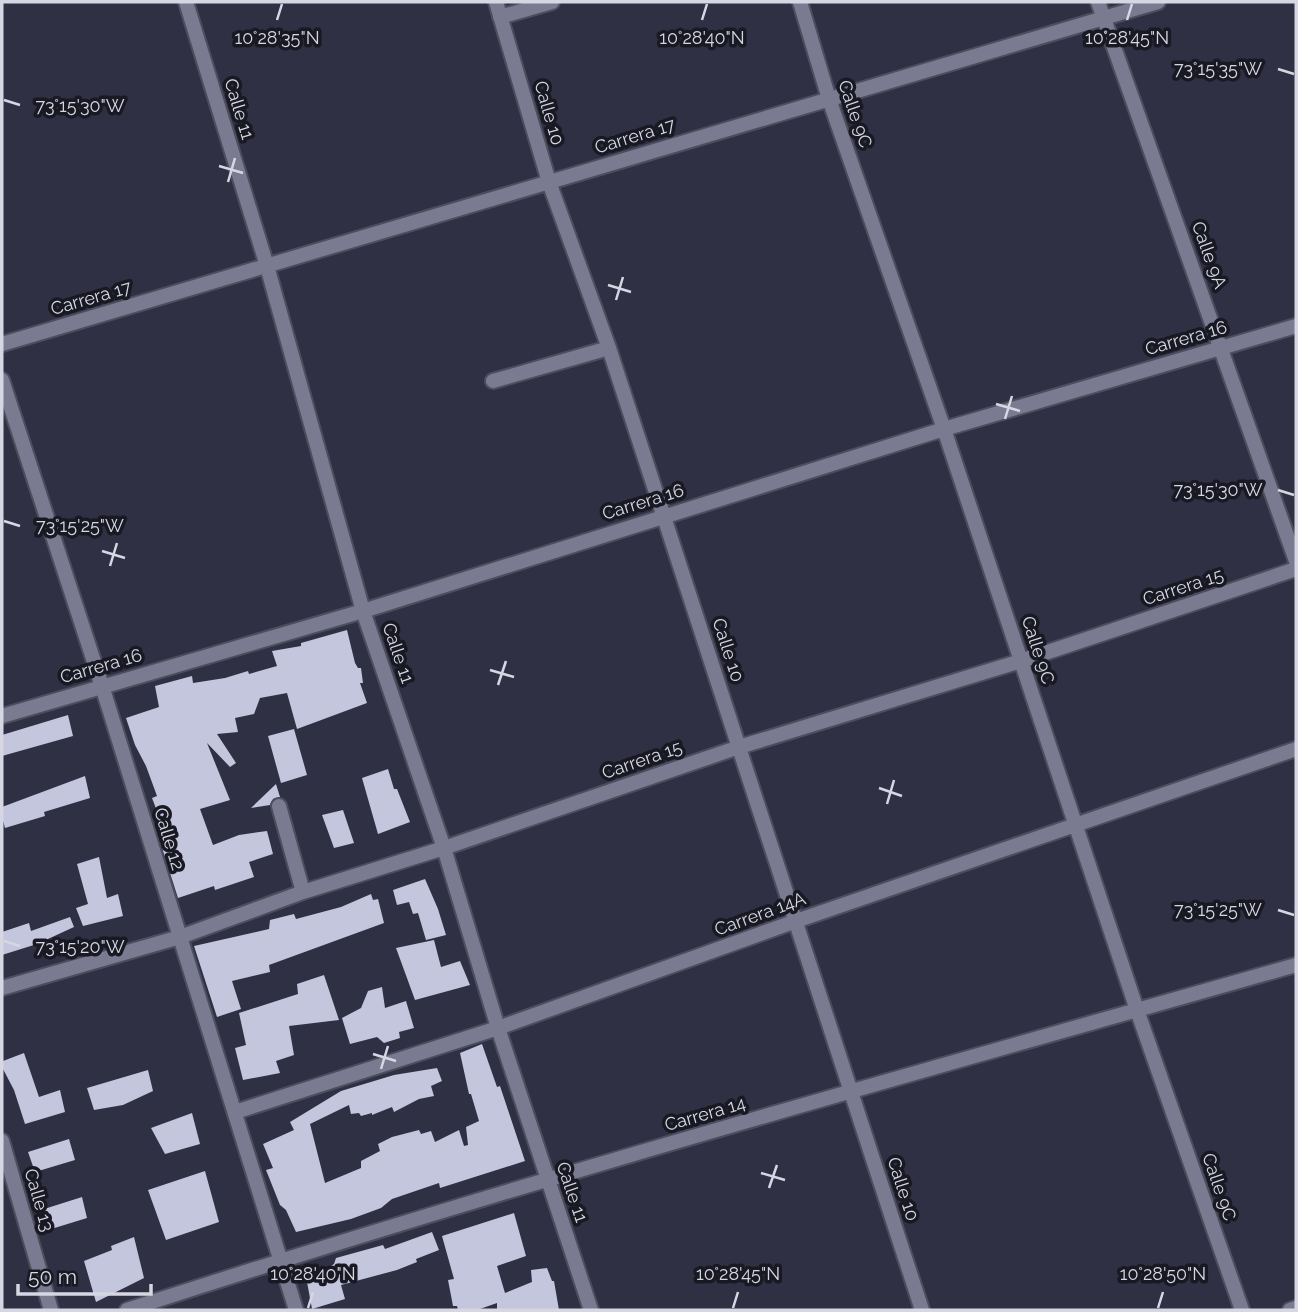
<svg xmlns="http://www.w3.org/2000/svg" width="1298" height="1312" font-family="Raleway,sans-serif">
<rect width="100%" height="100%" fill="#2f3043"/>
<path fill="#c4c6de" d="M347 630 355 663 358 668H361L363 683H360L367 703 297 729 287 693 260 698 254 714 235 718 238 732 217 734 236 763 230 767 207 743 230 800 200 809 213 845 239 835 267 831 273 854 249 862 254 877 215 890 214 886 178 898 162 848 170 845 152 798 157 796 146 766 135 745 126 718 159 707 155 686 192 676 193 683 225 678 248 671 249 674 277 666 272 651 301 646V643Z
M68 715 73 736 2 756V735Z
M294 729 307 775 281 783 268 736Z
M388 769 394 789H397L410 822 378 834 362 778Z
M85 776 90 798 44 812 45 816 5 828 2 817V807Z
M276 784 280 797 273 799 270 805 251 808Z
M343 810 354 843 334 848 322 815Z
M99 857 107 898 118 894 123 916 83 926 76 908 88 904 77 864Z
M425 879 438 909 446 935 426 940 418 913 413 914 409 902 397 905 393 890Z
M371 894 373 900 378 899 384 923 269 965 270 972 232 981 241 1009 217 1017 194 946 269 929 270 920 294 914 296 919 341 907Z
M70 917 74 927 37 944 2 955V932L29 923 31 931Z
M434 940 441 967 460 961 470 985 415 1000 396 948Z
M324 975 339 1020 289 1026 294 1055 276 1061 280 1073 243 1080 235 1048 246 1045 239 1013 298 994 297 984Z
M382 987 385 1008 406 1001 414 1028 399 1032 400 1038 384 1043 377 1037 350 1044 342 1018 361 1008 368 991Z
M482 1044 497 1087 500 1086 525 1161 440 1188 439 1183 392 1199 381 1208 351 1219 296 1232 286 1210 280 1205 266 1170 273 1168 263 1144 294 1130 290 1122 341 1091 394 1075 437 1068 442 1081 431 1086 434 1096 419 1099 394 1112 392 1107 372 1115V1113L361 1116 359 1113 351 1114 349 1105 310 1124 325 1183 361 1168V1161L380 1151 378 1144 392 1137 419 1130 421 1134 431 1131 435 1142 459 1130 464 1146 468 1145 466 1127 479 1121 471 1094H469L460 1053Z
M24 1053 39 1097 60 1090 65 1112 25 1124 14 1090 3 1069V1061Z
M148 1070 153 1091 123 1105 94 1110 87 1088Z
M192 1113 200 1144 165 1154 151 1128Z
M69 1139 75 1160 35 1172 28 1152Z
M205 1171 219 1222 166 1240 148 1190Z
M82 1197 87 1218 48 1230 41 1210Z
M514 1213 526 1256 497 1266 505 1293 532 1282 531 1270 547 1268 552 1281H554L559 1310H497V1303L477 1310H458L457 1306H453L448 1280 454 1279 442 1236Z
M432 1232 439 1250 416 1259 417 1262 397 1270 341 1285 345 1299 312 1309 307 1282 334 1264 336 1258 383 1245 385 1249Z
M134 1237 144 1278 96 1302 84 1261 112 1250 111 1246Z"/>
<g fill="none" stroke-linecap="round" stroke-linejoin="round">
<g stroke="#4c4d5d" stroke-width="18">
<path id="minor" d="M186 2 267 266 363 611 444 848 498 1028 591 1310
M496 2 549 182 609 348 922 1310
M800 2 829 99 944 429 1137 1010 1242 1310
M1098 2 1296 561
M500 17 552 2
M2 344 1158 2
M493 381 609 348
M2 716 363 611 944 429 1296 326
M279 806 303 892
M2 988 180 937 303 892 444 848 739 747 1021 661 1296 569
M235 1112 498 1028 796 921 1296 749
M2 1141 51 1310
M127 1310C514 1184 905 1076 1296 965
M1290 1310 1296 1308"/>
</g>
<g stroke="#4c4d5d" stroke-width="18">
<path id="tertiary" d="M2 380 102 686 296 1310"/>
</g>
<use href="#minor" stroke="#7a7b91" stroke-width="14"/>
<use href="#tertiary" stroke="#7a7b91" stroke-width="14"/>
</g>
<path fill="none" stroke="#d6d7e3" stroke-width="2.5" d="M277 20 282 4M702 20 707 4M1127 20 1132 4M1278 69 1294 74M4 100 20 105M219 166 243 173M228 182 235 158M608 285 631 292M616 300 623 277M996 404 1020 411M1005 419 1012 396M1278 490 1294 495M4 521 20 526M102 551 125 558M110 566 117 543M490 670 514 677M498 685 506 661M879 788 902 796M887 804 894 780M1278 910 1294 915M4 941 20 946M373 1054 396 1061M381 1069 388 1046M761 1173 785 1180M769 1188 777 1165M308 1308 313 1292M733 1308 738 1292M1158 1308 1163 1292"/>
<g text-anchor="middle" stroke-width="7" stroke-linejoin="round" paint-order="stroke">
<g font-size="18" fill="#d6d7e3" stroke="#181922">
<text transform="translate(239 109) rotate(73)" y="6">Calle 11</text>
<text transform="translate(549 113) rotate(74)" y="6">Calle 10</text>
<text transform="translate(855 114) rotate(71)" y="6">Calle 9C</text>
<text transform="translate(635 136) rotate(-17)" y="6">Carrera 17</text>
<text transform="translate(1209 255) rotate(70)" y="6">Calle 9A</text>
<text transform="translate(91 298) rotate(-16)" y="6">Carrera 17</text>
<text transform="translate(1186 338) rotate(-16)" y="6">Carrera 16</text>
<text transform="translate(643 502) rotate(-17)" y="6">Carrera 16</text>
<text transform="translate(1183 587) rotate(-18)" y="6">Carrera 15</text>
<text transform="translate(728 650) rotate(72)" y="6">Calle 10</text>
<text transform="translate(1038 650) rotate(72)" y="6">Calle 9C</text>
<text transform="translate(398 653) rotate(71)" y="6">Calle 11</text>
<text transform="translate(101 666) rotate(-16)" y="6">Carrera 16</text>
<text transform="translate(642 760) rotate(-19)" y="6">Carrera 15</text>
<text transform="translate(169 839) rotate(73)" y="6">Calle 12</text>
<text transform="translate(760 914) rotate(-20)" y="6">Carrera 14A</text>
<text transform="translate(705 1114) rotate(-16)" y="6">Carrera 14</text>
<text transform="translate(1219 1187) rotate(71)" y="6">Calle 9C</text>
<text transform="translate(903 1189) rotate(72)" y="6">Calle 10</text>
<text transform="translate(572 1192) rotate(71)" y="6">Calle 11</text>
<text transform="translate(39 1200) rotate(74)" y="6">Calle 13</text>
</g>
</g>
<g font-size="18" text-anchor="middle" fill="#d6d7e3" stroke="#181922" stroke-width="7" stroke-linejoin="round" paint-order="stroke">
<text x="277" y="44">10°28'35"N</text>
<text x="702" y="44">10°28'40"N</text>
<text x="1127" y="44">10°28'45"N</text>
<text x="1218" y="75">73°15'35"W</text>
<text x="80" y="112">73°15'30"W</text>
<text x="1218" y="496">73°15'30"W</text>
<text x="80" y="532">73°15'25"W</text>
<text x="1218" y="916">73°15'25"W</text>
<text x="80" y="953">73°15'20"W</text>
<text x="313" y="1280">10°28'40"N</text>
<text x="738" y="1280">10°28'45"N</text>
<text x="1163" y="1280">10°28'50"N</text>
</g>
<rect width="1298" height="1312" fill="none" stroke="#d6d7e3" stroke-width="7"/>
<path d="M18 1284v10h133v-10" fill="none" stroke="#d6d7e3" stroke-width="3.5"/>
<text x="28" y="1284" font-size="21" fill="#d6d7e3" stroke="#181922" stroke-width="5" paint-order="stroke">50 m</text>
</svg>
